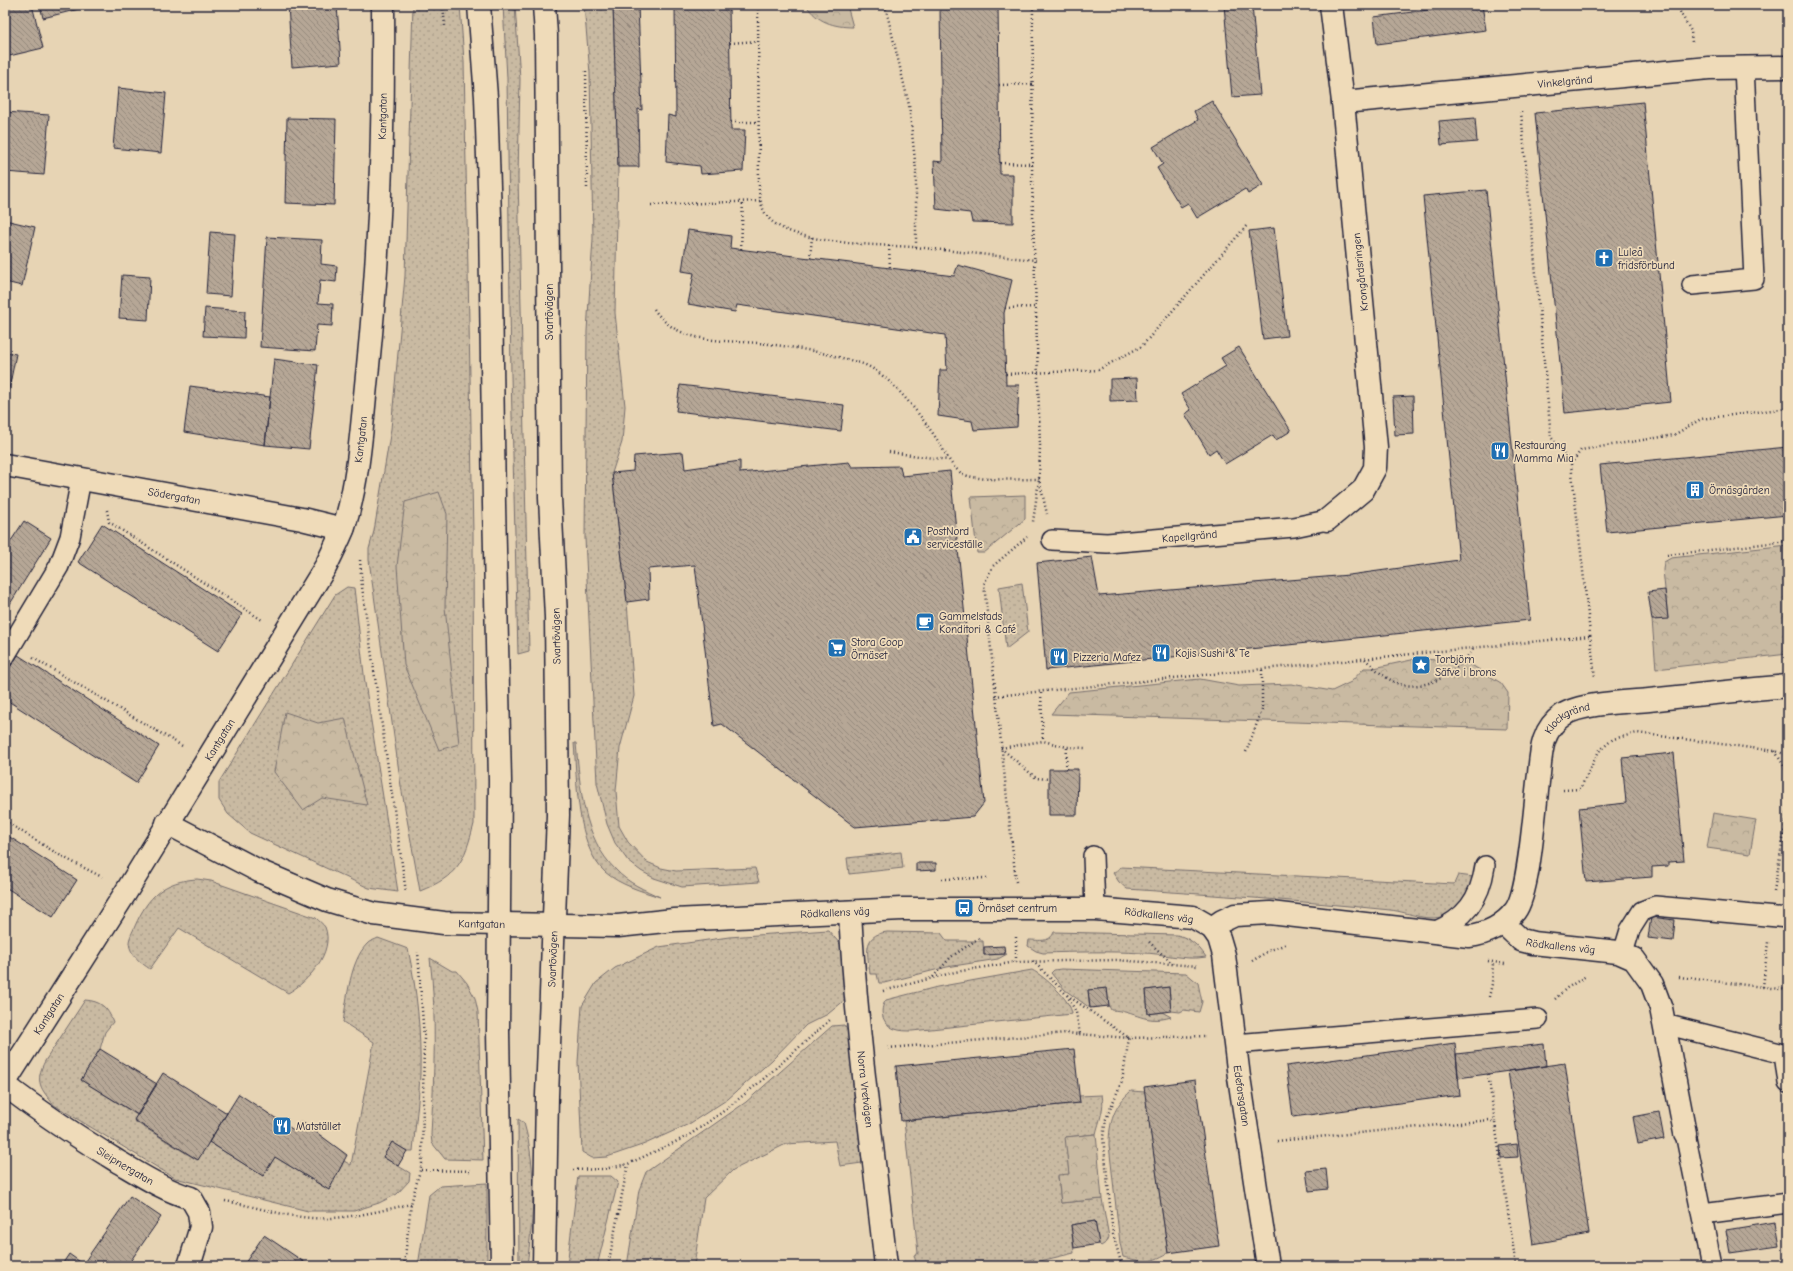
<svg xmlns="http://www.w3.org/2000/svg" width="1793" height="1271" font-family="'Comic Neue',sans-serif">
<defs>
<pattern id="grass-dots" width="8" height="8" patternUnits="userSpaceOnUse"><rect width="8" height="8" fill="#c9baa2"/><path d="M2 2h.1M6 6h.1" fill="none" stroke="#aca08c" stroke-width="1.8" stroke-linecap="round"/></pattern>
<pattern id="forest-crowns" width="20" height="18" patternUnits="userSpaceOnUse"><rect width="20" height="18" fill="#c9baa2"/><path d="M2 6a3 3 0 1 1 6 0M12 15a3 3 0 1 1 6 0" fill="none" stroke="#aca08c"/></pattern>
<pattern id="building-back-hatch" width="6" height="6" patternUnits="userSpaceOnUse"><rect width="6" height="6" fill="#b6a796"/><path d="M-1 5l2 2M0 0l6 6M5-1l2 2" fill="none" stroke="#94887c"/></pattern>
</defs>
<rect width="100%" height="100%" fill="#e7d4b4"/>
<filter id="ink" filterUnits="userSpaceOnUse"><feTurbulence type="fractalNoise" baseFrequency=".025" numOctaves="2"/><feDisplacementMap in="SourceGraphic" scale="8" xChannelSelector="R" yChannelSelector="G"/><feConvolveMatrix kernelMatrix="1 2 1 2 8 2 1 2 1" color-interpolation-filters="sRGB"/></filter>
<g filter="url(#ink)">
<path fill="url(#grass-dots)" stroke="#766e6e" d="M413 5H460L464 61 473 534 474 824C464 862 458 876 420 891L401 786 369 560V549L374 531 391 429 405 276Z
M503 5H515L520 79 518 177 529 651 518 654 511 375 507 78Z
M584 5H613L618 167 615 313 625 406 622 442 612 473 627 602 634 696 620 748 616 791 619 826 628 842 647 862 661 868 676 871 755 868 759 882 682 887 654 878 641 871 628 861 615 843 607 824 597 783 585 538 587 331 593 239 590 73Z
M1022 583 1028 632 1006 649 999 587Z
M347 587 354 588 365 683 398 892 369 888 250 833 228 814 219 800V782L335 595Z
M574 743H576C580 787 583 838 616 870 628 883 645 890 660 897 641 891 620 885 605 872 576 846 577 779 574 743Z
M901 852 903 868 849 874 847 858Z
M1121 867 1454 884 1458 875 1474 877C1468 890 1462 907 1449 914 1429 924 1410 912 1390 910 1302 901 1215 895 1127 889L1119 882 1113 873Z
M197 879 211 881 316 918C319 921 323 924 325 927 335 952 308 982 288 993L179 928 150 969C141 963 130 955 129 943 129 938 133 931 135 926 148 896 164 881 197 879Z
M828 930 841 945 846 975V999L828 1014 806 1025 772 1060 728 1099 689 1124 645 1144 607 1157 592 1158 582 1152 578 1062 582 1006 596 983 615 968 659 947 729 937Z
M887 932 941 933 947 941H983L984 955 1007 954 998 959 947 967 884 983H879L877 974H870C868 955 861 935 887 932Z
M1054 932 1177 935C1190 938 1198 945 1206 957 1185 961 1163 953 1142 953 1109 951 1076 952 1043 953L1036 951 1028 946 1029 940C1039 940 1050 943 1054 932Z
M378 938 408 949C417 990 421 1032 420 1074 419 1100 415 1126 413 1151H407L392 1142 383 1157 410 1173 409 1181 397 1194 379 1203 354 1211H308L175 1178 54 1105C41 1089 34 1082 45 1061L85 1000C100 1001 108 1007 113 1022L105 1032 100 1049 81 1080 137 1115 134 1121 197 1160 209 1142 263 1176 275 1157 329 1190 344 1161 351 1165 374 1042 343 1022C347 999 350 961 367 944 369 941 375 940 378 938Z
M430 958 452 971H457L467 983 475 998 478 1012 483 1160 445 1159 432 1143 431 1135C434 1076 437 1017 430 958Z
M1061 969 1186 973 1198 983 1202 1002 1199 1012 1184 1010 1180 1012 1171 1011 1169 987 1146 990 1148 1014 1162 1012 1171 1017C1145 1025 1136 1011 1111 1010L1109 1006 1107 988 1088 990 1090 1008 1065 990 1051 973 1054 970Z
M1032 970C1044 976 1071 1000 1072 1014L912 1031C907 1031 900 1031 895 1029 883 1025 878 1011 886 1000L937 987Z
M844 1025 849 1033 862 1163 840 1166 835 1141 786 1144 733 1170 704 1198 694 1266H627L639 1190 646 1172 746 1102 832 1026Z
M1131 1091 1145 1092 1168 1253C1149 1264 1143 1262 1123 1257L1120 1243 1109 1145C1109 1122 1114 1106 1131 1091Z
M1102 1095C1105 1108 1099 1121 1096 1134L1066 1137 1069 1175 1058 1176 1061 1203 1102 1199 1109 1237 1107 1242 1101 1246 1099 1244 1095 1221 1071 1225 1074 1253 1036 1262 1033 1259 1014 1263 1015 1265 1011 1266H917L914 1255 918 1253 904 1121 1080 1103 1079 1096Z
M518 1119 524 1123C538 1172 533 1216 527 1266H519Z
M578 1176H611L618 1182 597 1266H567Z
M487 1183V1266H418L429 1195 440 1186Z"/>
<path fill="url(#forest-crowns)" stroke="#766e6e" d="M806 5H847L853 27C834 27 817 22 806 5Z
M439 492 447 514 445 607 459 744 439 750 404 665 397 566 405 502Z
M1025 495V519L984 553H977L971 497Z
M1788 545V654L1656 669 1652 620 1668 618 1663 570 1664 562 1671 558Z
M1416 659 1465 661 1501 683 1508 693 1507 729 1051 714 1069 692 1200 679 1239 686 1291 684 1332 691 1351 682 1364 668H1374Z
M285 712 318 723 345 718 367 805 322 798 303 810 274 772Z
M1713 813 1756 820 1750 854 1707 848Z
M1096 1134 1102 1199 1061 1203 1058 1175 1069 1174 1065 1137Z"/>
<path fill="url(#building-back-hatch)" stroke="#22223b" d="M5 5H32L43 48 5 57Z
M40 5H95L43 18Z
M288 5H337L341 63 292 67Z
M613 5H638L642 110 638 109 639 167H618Z
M675 5H729L731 130H745L743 171 701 174 700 166 666 162 668 115 676 117Z
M940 5H998L1000 174H1013V223L972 222 970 213 936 209 934 161 942 162Z
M1224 5H1252L1260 95 1232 97Z
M1467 5H1482L1486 30 1377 44 1374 17Z
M118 88 166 93 161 153 113 148Z
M1212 101 1263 185 1248 194 1245 189 1197 218 1188 203 1181 207 1157 168 1163 164 1153 147 1198 120 1194 111Z
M1643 102 1671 402 1565 413 1535 113Z
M5 112 49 115 44 175 5 172Z
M287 118 336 119 334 205 285 203Z
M1475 118 1477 142 1441 145 1439 121Z
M1486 190 1530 620 1046 670 1037 563 1092 557 1099 596 1349 575 1459 560 1423 196Z
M5 220 35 227 22 286 5 282Z
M1274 228 1287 336 1263 339 1249 231Z
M688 230 731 236 730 248 954 276 958 265 1012 280 1004 313 1006 385H1019L1017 427 974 430 972 421 938 416 940 370H947L945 335 737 305 735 312 688 304 694 273 682 271Z
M210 232 235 234 231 296 206 294Z
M267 237 322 240 321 264 337 266 336 282 320 280 318 303 333 304 332 326 317 325 315 351 260 347Z
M122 275 150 277 148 320 119 318Z
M205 308 245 311 244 338 203 336Z
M1239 347 1291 431 1276 440 1273 435 1225 464 1216 449 1209 454 1185 414 1191 410 1181 394 1226 366 1221 358Z
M5 352 16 354 5 409Z
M274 359 318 365 309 449 265 445Z
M1137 378 1138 400 1110 401V379Z
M680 385 844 405 841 431 676 411Z
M190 386 270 397 265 445 184 432Z
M1413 396 1414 434 1395 435 1393 397Z
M1788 447V515L1607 532 1600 465Z
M683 452 685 469 740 461V473L849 462 852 467 900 466 902 476 950 471 984 803 973 817 855 827 722 724 714 726 695 565 648 569 649 599 627 602 612 473 633 471 634 456Z
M24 521 51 538 5 612V550Z
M102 524 242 614 218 651 78 562Z
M1665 590 1668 619 1652 620 1648 592Z
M18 655 159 746 136 783 5 699V675Z
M1674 753 1684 861 1668 862V866L1652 867V877L1586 882 1579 808 1626 803 1622 758Z
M1049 769H1078L1077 815H1049Z
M5 834 77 880 53 917 5 887Z
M916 863H936V870L916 871Z
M1651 917 1675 920 1673 941 1648 938Z
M1004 946 1005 954 984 955V947Z
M1169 987 1171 1011 1148 1014 1146 990Z
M1107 988 1109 1006 1090 1008 1088 990Z
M1455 1043 1460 1095 1293 1117 1286 1066Z
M1544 1044 1546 1066 1458 1078 1456 1054Z
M100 1049 157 1084 138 1115 81 1080Z
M1074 1049 1080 1103 901 1121 896 1066Z
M1565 1063 1589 1234 1533 1244 1508 1071Z
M163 1073 227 1113 198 1160 134 1120Z
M1195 1080 1219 1246 1168 1253 1144 1087Z
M239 1094 295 1131 301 1121 347 1155 329 1190 275 1157 263 1176 209 1142Z
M1659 1112 1664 1139 1638 1144 1633 1117Z
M392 1142 407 1151 398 1166 383 1157Z
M1517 1144 1518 1157 1501 1158 1500 1146Z
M1326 1169 1328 1189 1309 1191 1306 1171Z
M130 1196 161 1217 127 1266H86L83 1264Z
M1095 1221 1099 1244 1074 1248 1071 1225Z
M1775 1222 1779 1246 1730 1253 1726 1230Z
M264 1235 307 1264 306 1266H243Z
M69 1254 83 1264 86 1266H61Z"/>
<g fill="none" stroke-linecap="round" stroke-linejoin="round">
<g stroke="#22223b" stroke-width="22">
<g id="lane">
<path d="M1692 285 1754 279 1744 67"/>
<path id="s1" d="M1052 540 1107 543 1294 527 1327 520"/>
<path d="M5 656 59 566 70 537 81 479"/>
<path d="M1093 856 1095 909"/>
<path d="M1434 932C1465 919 1480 900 1485 866"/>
<path d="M1623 953 1630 930 1642 911 1655 906 1788 918"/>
<path d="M1664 1024 1788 1055"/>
<path d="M1235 1044 1538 1019"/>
<path d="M1784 1054 1788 1083"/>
<path d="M1685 1133 1712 1266"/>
<path d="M1702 1214 1788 1203"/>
</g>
</g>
<g stroke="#22223b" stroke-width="25">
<g id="street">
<path id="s2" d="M1343 102 1709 68 1788 67"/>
<path id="s3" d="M5 465 302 519 343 529"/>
<path d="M1327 520 1363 490 1375 468 1376 447 1343 102 1331 5"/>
<path id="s4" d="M167 823 259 871 327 900 374 914 444 923 618 926 674 920 902 909H1095L1193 917 1212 928 1219 938 1224 955 1239 1077 1268 1266"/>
<path id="s5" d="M850 912C856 1030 873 1148 886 1266"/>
<path id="s6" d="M1503 923 1521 940 1533 943 1618 952 1634 959 1652 984 1661 1008 1685 1133"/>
<path id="s7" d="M1212 928 1222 921 1235 915 1270 913 1469 936C1487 934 1504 925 1515 911 1530 892 1535 801 1539 774 1541 751 1542 729 1563 715 1581 703 1627 702 1649 700 1695 695 1742 690 1788 686"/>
<path id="s8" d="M5 1082 126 892 326 566C332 553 339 540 344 527 360 476 362 420 368 366 380 247 384 125 383 5"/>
<path id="s9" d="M5 1085C41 1113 78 1137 117 1161 141 1175 164 1190 191 1198L199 1212 201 1227 189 1266"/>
</g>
</g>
<g stroke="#22223b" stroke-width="25">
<g id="secondary">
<path d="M479 5 486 97 490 217 494 504 500 781 498 1031 502 1266"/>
<path id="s10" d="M544 1266 547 1096 558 815 556 617 550 498 546 35 544 5"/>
</g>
</g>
<path stroke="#22223b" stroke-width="2.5" stroke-dasharray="1 3" stroke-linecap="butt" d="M443 5 445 26
M758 5 759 192C762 210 765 219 782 228 814 244 878 245 914 247 955 251 995 256 1036 260
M885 5 909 105 916 170V248
M1033 5 1032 181 1040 445 1039 479 1033 522
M1174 5 1180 9 1196 5
M1676 5 1691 31 1692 43
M730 43 758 41
M586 71 587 188
M999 85 1033 84
M1521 112 1551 437 1571 464 1595 678
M731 122H758
M1000 163 1033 164
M651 205 760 201
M889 246 890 268
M741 249 743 201
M810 258 812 237
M1005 308 1037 307
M654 309C679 347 729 339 768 344 800 348 832 354 863 364 889 373 923 418 938 441 945 452 950 465 961 473 975 482 1022 479 1039 479L1047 514
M1006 374 1098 370 1142 346 1248 224
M889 452 948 460
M1571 464 1581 450 1674 435 1701 419 1788 408
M107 510 109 522 262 620
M1667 555 1788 541
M360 560 362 587 406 892
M33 658 184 747
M1365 659C1375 669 1390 683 1404 685 1433 689 1459 670 1474 648
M1041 693 1043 741
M995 696 1590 636
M1001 748 1043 741 1067 747 1085 748
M1001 748 1036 778 1049 779
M1775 751 1788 773
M1246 752 1262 710V670
M1066 769 1067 747
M1563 790 1580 789 1599 751 1613 739 1637 733 1775 751 1788 755
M5 821 61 856 102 877
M1786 822 1788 812
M942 879 988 878
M1016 882 984 584 993 566 1027 537
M1774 891 1786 822H1788
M1149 942 1173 964
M1033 961 1067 995 1076 1012 1080 1034
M1252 961 1270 950 1287 944
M1488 961 1505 964
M1016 962V937
M933 977 951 957 979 938
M1679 977 1788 990
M1763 987 1768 942
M883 991 955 972 1016 962 1116 960 1198 966
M1067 995 1129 1038 1122 1081 1106 1119 1103 1137 1113 1234 1122 1266
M1489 997 1492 984 1493 962
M1555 999 1567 988 1586 976
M888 1048 1066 1033 1129 1038 1207 1036
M1488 1074 1495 1122
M1277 1141 1490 1120 1495 1123 1516 1266
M421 1170 473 1171
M573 1170 604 1169 628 1164 688 1136 721 1113 760 1082 831 1019
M225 1201C254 1206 282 1216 312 1218 346 1220 379 1211 411 1204
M404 1266 411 1204 422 1163 424 1038 418 952
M608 1266 628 1164
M1113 1266 1121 1264"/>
<use href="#lane" stroke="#efdbb9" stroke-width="19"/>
<use href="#street" stroke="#efdbb9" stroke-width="22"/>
<use href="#secondary" stroke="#efdbb9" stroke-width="22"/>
</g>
</g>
<defs>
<g id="church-square" transform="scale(1)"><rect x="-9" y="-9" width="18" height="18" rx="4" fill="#1f6fb2" stroke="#efdbb9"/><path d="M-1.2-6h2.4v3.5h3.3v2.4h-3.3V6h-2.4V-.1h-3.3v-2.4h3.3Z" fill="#fff"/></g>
<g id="restaurant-square" transform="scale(1)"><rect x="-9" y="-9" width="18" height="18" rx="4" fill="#1f6fb2" stroke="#efdbb9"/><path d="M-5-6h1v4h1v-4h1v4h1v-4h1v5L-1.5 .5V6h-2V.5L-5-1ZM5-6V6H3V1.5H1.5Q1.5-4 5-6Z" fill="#fff"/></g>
<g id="building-square" transform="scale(1)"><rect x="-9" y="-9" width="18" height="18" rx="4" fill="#1f6fb2" stroke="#efdbb9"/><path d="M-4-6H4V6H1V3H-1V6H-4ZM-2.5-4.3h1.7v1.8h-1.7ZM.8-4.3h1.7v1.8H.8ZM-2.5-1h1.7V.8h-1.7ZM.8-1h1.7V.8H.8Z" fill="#fff"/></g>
<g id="civic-square" transform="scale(1)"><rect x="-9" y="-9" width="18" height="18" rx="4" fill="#1f6fb2" stroke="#efdbb9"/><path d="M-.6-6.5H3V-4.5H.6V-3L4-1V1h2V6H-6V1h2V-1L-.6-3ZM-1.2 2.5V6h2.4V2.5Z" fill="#fff"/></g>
<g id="cafe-square" transform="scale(1)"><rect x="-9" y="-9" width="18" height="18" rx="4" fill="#1f6fb2" stroke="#efdbb9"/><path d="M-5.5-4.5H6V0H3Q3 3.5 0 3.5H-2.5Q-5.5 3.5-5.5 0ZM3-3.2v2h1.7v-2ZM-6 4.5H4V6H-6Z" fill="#fff"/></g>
<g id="supermarket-square" transform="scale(1)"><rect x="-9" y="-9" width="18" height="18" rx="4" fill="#1f6fb2" stroke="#efdbb9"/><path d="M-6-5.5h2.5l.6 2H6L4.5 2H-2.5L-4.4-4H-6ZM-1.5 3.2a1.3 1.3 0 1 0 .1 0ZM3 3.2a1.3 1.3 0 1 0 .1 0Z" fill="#fff"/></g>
<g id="sight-square" transform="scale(1)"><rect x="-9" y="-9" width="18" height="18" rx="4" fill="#1f6fb2" stroke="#efdbb9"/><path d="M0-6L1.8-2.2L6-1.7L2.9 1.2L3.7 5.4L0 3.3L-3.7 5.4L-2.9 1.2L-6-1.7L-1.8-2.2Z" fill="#fff"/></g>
<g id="bus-square" transform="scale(1)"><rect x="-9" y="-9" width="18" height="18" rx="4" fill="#1f6fb2" stroke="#efdbb9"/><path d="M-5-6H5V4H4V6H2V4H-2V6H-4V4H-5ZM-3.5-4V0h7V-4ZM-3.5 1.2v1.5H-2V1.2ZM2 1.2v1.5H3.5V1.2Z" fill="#fff"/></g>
</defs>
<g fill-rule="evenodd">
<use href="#church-square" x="1604" y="258"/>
<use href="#restaurant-square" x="1500" y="451"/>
<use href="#building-square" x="1695" y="490"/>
<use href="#civic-square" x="913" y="537"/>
<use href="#cafe-square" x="925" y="622"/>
<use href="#supermarket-square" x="837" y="648"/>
<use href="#restaurant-square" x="1161" y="653"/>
<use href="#restaurant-square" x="1059" y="657"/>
<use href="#sight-square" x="1421" y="665"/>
<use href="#bus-square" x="964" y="908"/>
<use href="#restaurant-square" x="282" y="1126"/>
</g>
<g text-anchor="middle" stroke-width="3.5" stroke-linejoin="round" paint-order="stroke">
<g font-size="11" fill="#22223b" stroke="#efdbb9">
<text dy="4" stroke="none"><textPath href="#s2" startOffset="223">Vinkelgränd</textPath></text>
<text dy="4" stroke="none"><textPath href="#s8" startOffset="1064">Kantgatan</textPath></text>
<text transform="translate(1360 272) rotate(-96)" y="4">Krongårdsringen</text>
<text transform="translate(549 312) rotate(-90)" y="4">Svartövägen</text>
<text dy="4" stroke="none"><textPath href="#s8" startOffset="740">Kantgatan</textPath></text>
<text dy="4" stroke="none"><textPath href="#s3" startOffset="172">Södergatan</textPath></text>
<text dy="4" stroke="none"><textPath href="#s1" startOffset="138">Kapellgränd</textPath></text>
<text transform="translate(556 636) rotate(-91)" y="4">Svartövägen</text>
<text dy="4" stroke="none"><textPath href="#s7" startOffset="524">Klockgränd</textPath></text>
<text dy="4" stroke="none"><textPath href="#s8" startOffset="404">Kantgatan</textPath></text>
<text dy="4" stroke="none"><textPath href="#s4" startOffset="689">Rödkallens väg</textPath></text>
<text transform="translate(1159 915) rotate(7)" y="4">Rödkallens väg</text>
<text dy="4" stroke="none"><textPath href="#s4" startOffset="335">Kantgatan</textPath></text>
<text dy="4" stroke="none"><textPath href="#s6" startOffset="65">Rödkallens väg</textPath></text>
<text dy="4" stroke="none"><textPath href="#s10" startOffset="307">Svartövägen</textPath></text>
<text dy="4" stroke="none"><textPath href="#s8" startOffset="81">Kantgatan</textPath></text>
<text dy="4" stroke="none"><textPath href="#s5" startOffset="178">Norra Vretvägen</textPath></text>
<text dy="4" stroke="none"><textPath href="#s4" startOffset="1241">Edeforsgatan</textPath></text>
<text dy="4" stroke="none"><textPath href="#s9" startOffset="145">Sleipnergatan</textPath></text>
</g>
<g font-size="11" fill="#22223b" stroke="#efdbb9" text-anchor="start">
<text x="1618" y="256">Luleå<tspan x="1618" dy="13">fridsförbund</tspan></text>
<text x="1514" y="449">Restaurang<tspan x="1514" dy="13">Mamma Mia</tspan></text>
<text x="1709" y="494">Örnäsgården</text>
<text x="927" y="535">PostNord<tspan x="927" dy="13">serviceställe</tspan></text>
<text x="939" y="620">Gammelstads<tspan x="939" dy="13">Konditori &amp; Café</tspan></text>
<text x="851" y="646">Stora Coop<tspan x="851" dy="13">Örnäset</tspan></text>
<text x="1175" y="657">Kojis Sushi &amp; Te</text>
<text x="1073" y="661">Pizzeria Mafez</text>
<text x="1435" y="663">Torbjörn<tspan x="1435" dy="13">Säfve i brons</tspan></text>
<text x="978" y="912">Örnäset centrum</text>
<text x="296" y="1130">Matstället</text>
</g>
</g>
<rect width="1793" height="1271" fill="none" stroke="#efdbb9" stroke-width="20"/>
<rect x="10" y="10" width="1773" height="1251" fill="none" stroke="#22223b" stroke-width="1.5" filter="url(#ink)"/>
</svg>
